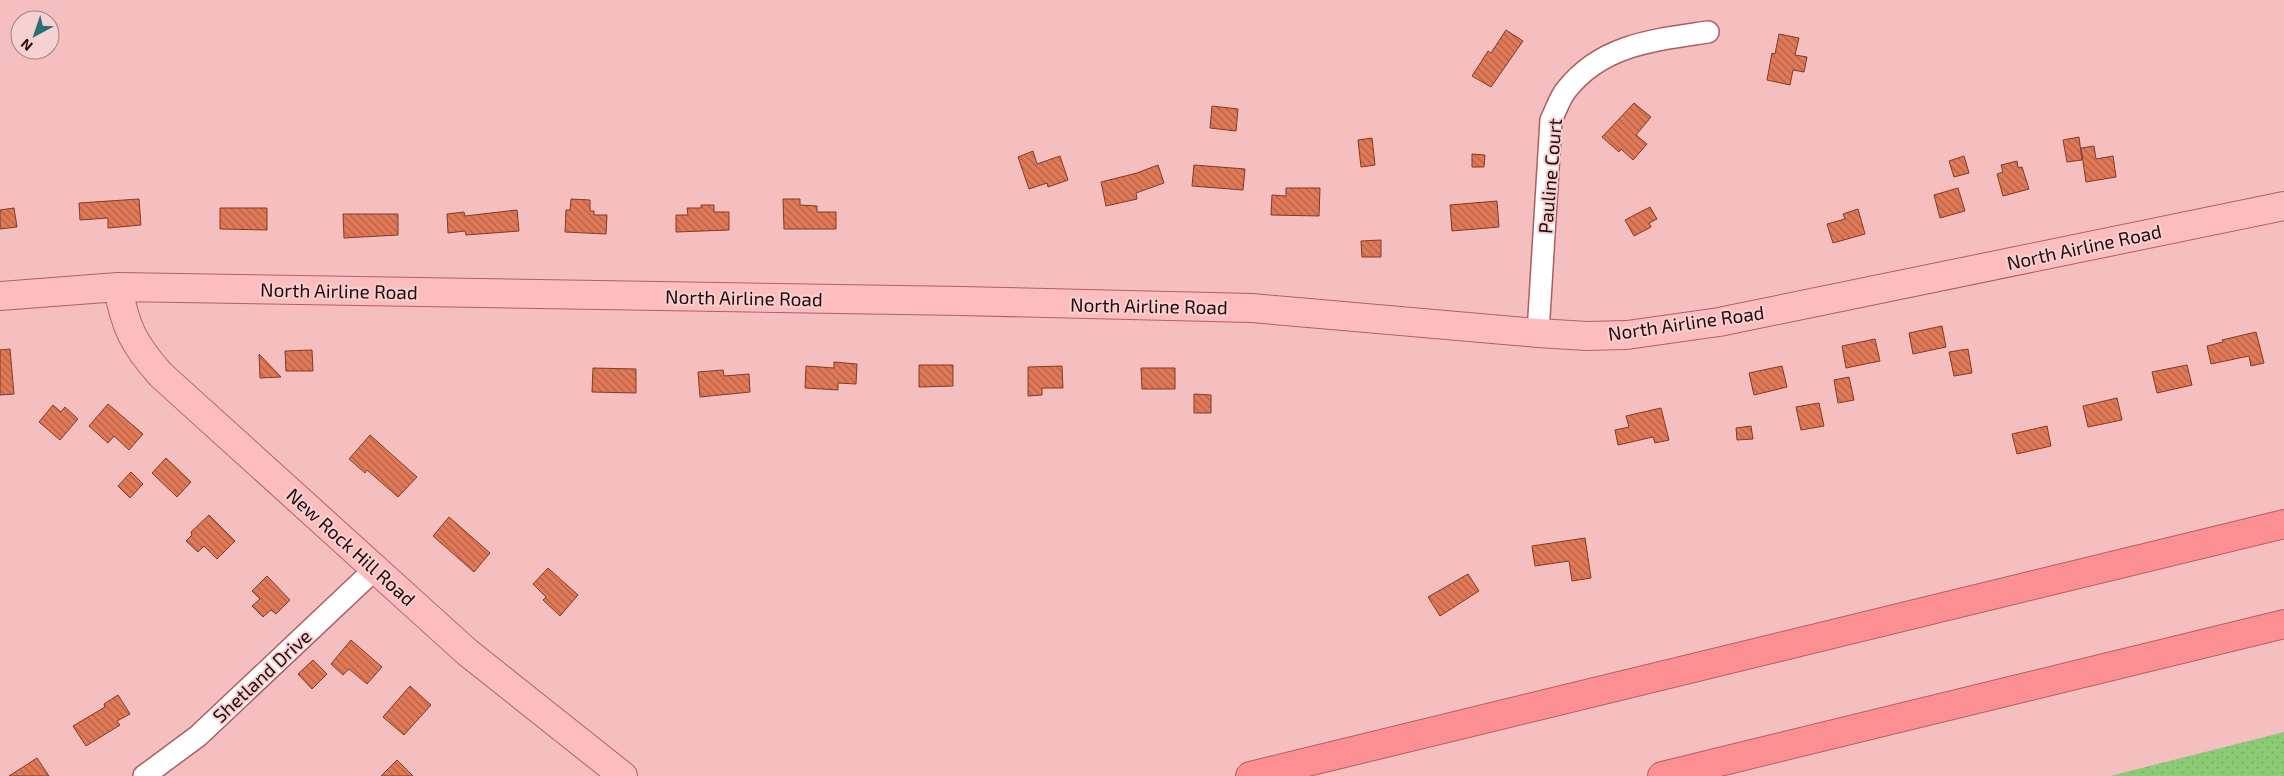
<svg xmlns="http://www.w3.org/2000/svg" width="2284" height="776" font-family="'Exo 2',sans-serif">
<defs>
<pattern id="grass-dots" width="8" height="8" patternUnits="userSpaceOnUse" patternTransform="scale(1.25)"><rect width="8" height="8" fill="#8bcb76"/><path d="M2 2h.1M6 6h.1" fill="none" stroke="#78ad65" stroke-width="1.8" stroke-linecap="round"/></pattern>
<pattern id="building-back-hatch" width="6" height="6" patternUnits="userSpaceOnUse" patternTransform="scale(1.25)"><rect width="6" height="6" fill="#e07957"/><path d="M-1 5l2 2M0 0l6 6M5-1l2 2" fill="none" stroke="#b56146"/></pattern>
</defs>
<rect width="100%" height="100%" fill="#f5bfbf"/>
<path fill="url(#grass-dots)" d="M2284 732V776H2110Z"/>
<path fill="url(#building-back-hatch)" stroke="#813b24" d="M1506 30 1523 41 1491 87 1472 76 1488 51 1491 53Z
M1779 34 1799 38 1795 55 1807 57 1804 72 1793 70 1790 85 1767 80 1772 53 1775 54Z
M1634 103 1651 117 1636 135 1647 144 1633 160 1621 149 1619 152 1602 137Z
M1212 106 1238 109 1236 131 1210 128Z
M2079 137 2082 160 2067 162 2063 140Z
M1372 138 1375 165 1361 167 1358 140Z
M2094 146 2096 159 2113 156 2116 177 2086 182 2081 148Z
M1033 151 1037 164 1060 156 1068 180 1048 187 1047 183 1029 189 1018 157Z
M1472 154 1485 155 1484 167H1472Z
M1964 156 1969 173 1954 177 1949 161Z
M2017 161 2018 168 2022 167 2029 189 2003 196 1997 174 2003 172 2001 165Z
M1158 165 1164 183 1136 193 1137 199 1106 206 1101 182 1137 173Z
M1194 165 1245 169 1243 190 1192 186Z
M1286 188H1320L1319 216 1271 215 1272 195 1286 196Z
M1958 188 1965 211 1940 218 1934 195Z
M139 199 141 225 108 228V218L80 220 79 203Z
M571 199 590 200V211H594V215H607L606 234 565 232 566 210H570Z
M783 199H800V205L817 206V212H836V229H784Z
M1497 201 1499 227 1452 231 1450 205Z
M701 205H714V212H729V230L676 232V215H688L687 208H701Z
M1650 207 1657 219 1649 223 1651 227 1634 236 1625 220Z
M14 208 17 227 0 229V210Z
M220 208H267V230L220 229Z
M1858 209 1865 234 1833 243 1827 224 1845 219 1843 214Z
M517 210 519 231 466 235 465 231 448 233 447 214 464 212 465 216Z
M343 214H398V235L344 238Z
M1381 240V257H1362L1361 241Z
M1942 326 1946 347 1913 354 1909 333Z
M2256 332 2264 363 2251 366 2249 356 2211 364 2207 346 2223 342 2222 340Z
M1875 339 1880 361 1846 368 1842 346Z
M10 349 14 394 0 395V350Z
M1968 349 1972 373 1954 376 1949 352Z
M312 350 313 371H286L285 351Z
M259 354 281 377 260 378Z
M834 362 857 364 856 384 838 383V390L805 388 806 366 834 368Z
M919 365H953V386L919 387Z
M2187 365 2192 385 2157 393 2152 372Z
M1062 366 1063 388H1042V395L1028 396V367Z
M1782 366 1787 387 1754 395 1749 373Z
M593 368 636 369V393L592 392Z
M1141 368H1175V389H1142Z
M723 370 724 376 749 374 750 392 700 397 698 372Z
M1849 377 1854 400 1838 403 1834 380Z
M1194 394 1211 395V413H1194Z
M2117 398 2122 420 2088 427 2083 406Z
M1819 403 1824 426 1801 430 1796 407Z
M108 404 143 434 129 450 114 436 108 443 89 426Z
M53 405 61 412 65 407 78 419 60 440 39 422Z
M1661 408 1669 440 1655 443 1653 437 1618 445 1615 430 1629 427 1626 416Z
M1751 426 1753 439 1737 440 1736 428Z
M2047 426 2051 446 2017 454 2012 434Z
M370 435 417 477 398 497 367 470 365 473 349 459Z
M166 458 191 482 177 497 152 473Z
M131 472 143 484 130 498 118 486Z
M209 515 235 541 217 559 204 546 198 552 186 541 192 535 191 532Z
M449 517 490 553 474 572 433 536Z
M1585 538 1591 578 1572 581 1569 561 1535 566 1532 546Z
M548 568 578 595 560 616 543 600 546 597 533 584Z
M1468 574 1479 591 1440 616 1428 597Z
M267 576 290 600 276 614 271 610 263 617 252 606 260 599 252 591Z
M351 640 382 667 367 684 349 669 343 675 331 664Z
M313 660 327 674 312 689 298 674Z
M410 686 431 705 404 735 383 717Z
M118 695 130 714 117 721 120 725 86 746 73 726 105 707 104 704Z
M37 758 49 776H9Z
M397 760 413 776H381Z"/>
<g fill="none" stroke-linecap="round" stroke-linejoin="round">
<g stroke="#ad5d60" stroke-width="24">
<path id="minor" d="M1538 333 1551 120C1556 110 1560 97 1567 89 1603 44 1655 40 1708 32
M144 776 198 736 375 569"/>
</g>
<g stroke="#b16062" stroke-width="30">
<path id="major" d="M118 287C125 327 134 345 161 375L467 652 623 776
M0 296 118 287 961 301 1252 308 1538 333 1587 336 1627 335 1719 322 2284 206"/>
</g>
<g stroke="#b16062" stroke-width="30">
<path id="highway" d="M1250 776 2284 524
M1662 776 2284 624"/>
</g>
<use href="#minor" stroke="#fff" stroke-width="21"/>
<use href="#major" stroke="#fdbcbe" stroke-width="28"/>
<use href="#highway" stroke="#fc8f92" stroke-width="28"/>
</g>
<g text-anchor="middle" stroke-width="4" stroke-linejoin="round" paint-order="stroke">
<g font-size="19" fill="#26080a" stroke="#f6d1d1">
<text transform="translate(1550 176) rotate(-85)" y="7">Pauline Court</text>
<text transform="translate(2084 247) rotate(-12)" y="7">North Airline Road</text>
<text transform="translate(339 291) rotate(1)" y="7">North Airline Road</text>
<text transform="translate(744 298) rotate(1)" y="7">North Airline Road</text>
<text transform="translate(1149 306) rotate(1)" y="7">North Airline Road</text>
<text transform="translate(1686 323) rotate(-8)" y="7">North Airline Road</text>
<text transform="translate(351 547) rotate(42)" y="7">New Rock Hill Road</text>
<text transform="translate(262 676) rotate(-43)" y="7">Shetland Drive</text>
</g>
</g>
<g transform="translate(35 35) rotate(220)"><circle r="24" fill="#f6d1d1" stroke="#a38181"/>
<path d="M0-4L9 19L0 12L-9 19Z" fill="#267173"/>
<text y="-8" font-size="14" font-weight="bold" text-anchor="middle" fill="#26080a">N</text>
</g>
</svg>
